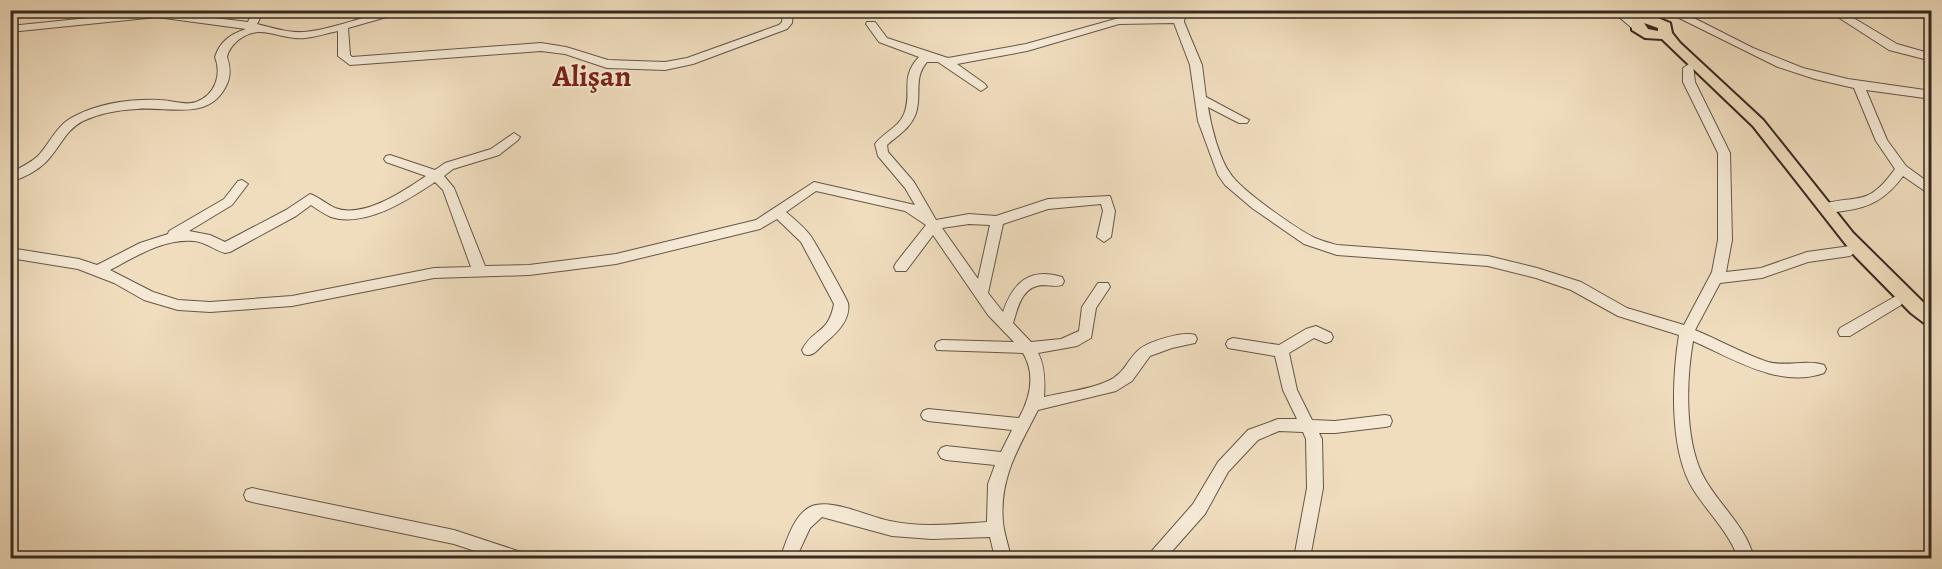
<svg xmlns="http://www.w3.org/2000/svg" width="1942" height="569" font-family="Alegreya,serif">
<rect width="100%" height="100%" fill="#f0ddbe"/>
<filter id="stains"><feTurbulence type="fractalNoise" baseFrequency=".00333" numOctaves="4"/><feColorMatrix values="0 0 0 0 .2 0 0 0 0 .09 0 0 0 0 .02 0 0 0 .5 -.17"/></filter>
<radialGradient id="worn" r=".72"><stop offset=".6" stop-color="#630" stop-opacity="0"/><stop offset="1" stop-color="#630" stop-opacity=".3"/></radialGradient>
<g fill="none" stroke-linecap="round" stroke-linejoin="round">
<g stroke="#645749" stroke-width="2">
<path id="minor" d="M253 10H264L257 24C273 28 288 33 304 32 340 29 372 10 411 10L348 28 350 55 352 57 541 43 566 47 608 60 665 62 687 58 779 25 782 22 783 10H793L792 23 787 29 693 64 665 70 607 68 565 54 541 51 350 65 338 56V31C327 33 316 37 305 38 288 40 272 31 258 32 244 33 230 44 227 57 231 68 231 78 225 88 207 121 168 106 137 109 118 110 100 113 83 121 65 130 60 148 46 162 37 171 23 178 10 182V173C20 168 30 163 38 156 51 142 56 125 75 116 100 103 131 99 160 100 172 100 184 106 196 102 215 95 222 75 215 57 220 41 231 34 246 29L157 17 10 32V26L157 11 248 22Z
M1176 10H1186L1184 22 1202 65 1206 97 1249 120 1247 123H1239L1208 107C1211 126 1219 158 1230 173 1239 189 1298 230 1315 238 1322 241 1330 243 1337 245L1488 256 1537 268 1581 282 1627 308 1684 325 1712 272 1718 240V153L1683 82V68L1689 64 1693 65 1695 82 1730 153 1732 240 1726 272 1761 268 1807 252 1850 246 1857 251 1850 256 1808 262 1762 278 1720 283 1695 330C1719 340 1744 354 1768 362 1787 367 1807 359 1824 365L1826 369 1824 373C1779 389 1732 358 1693 341 1686 381 1684 445 1706 481 1722 508 1746 527 1754 558H1738C1729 532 1708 513 1693 489 1669 450 1672 379 1679 335L1618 316 1571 290 1536 278 1488 266 1337 255 1304 244 1252 208 1225 185 1218 175 1198 121 1190 65 1174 23 1119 24 1027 51 957 64 985 84 987 87 981 91 938 62H927C913 78 922 95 916 113 911 128 898 135 887 145L888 152 914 182 936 220 969 214 996 216 1048 199 1110 196 1115 211 1111 237 1104 242 1097 237 1103 211 1101 204 1048 209 1003 224 988 293 1003 312C1013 283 1029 267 1062 277L1064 281 1062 285C1055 287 1050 285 1043 285 1022 286 1018 307 1013 323L1031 342 1061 339 1079 331 1082 307 1098 283H1108L1110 287 1096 308 1091 338 1077 346 1038 353C1045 366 1045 382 1044 397 1064 392 1089 390 1108 381 1126 373 1128 357 1141 348 1151 341 1183 331 1195 335L1197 339 1195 343 1172 348 1150 356 1132 381 1116 391 1038 410C1019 447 999 478 1003 522 1004 534 1009 547 1011 558H995L990 537 932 539 892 536 822 517 810 528 796 558H780C787 541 793 516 810 507 829 497 869 517 890 521 921 528 955 524 987 522L988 484 995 465 946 460 941 458 938 453 941 448 946 446 1001 452 1012 430 928 421 923 419 921 415 923 411 928 409 1019 418C1030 398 1036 375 1023 353L937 350 935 346 937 342 942 340 1014 342 988 315 933 235 906 271H896L894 267 896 263 926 225 905 211 816 191 786 212C794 219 803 226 810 235 814 240 846 297 848 303 851 319 837 333 826 342 818 348 814 358 804 354L802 350C814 327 828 335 834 304L801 242 777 219 760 229 616 264 529 275 434 278 292 306 210 312 178 310 144 300 114 283 78 269 10 258V248L79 259 97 265 140 243 168 234 169 231 224 199 238 181 242 180 248 184 232 205 189 231 210 235 225 242 286 210 310 194C319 197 326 204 335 208 363 219 404 191 426 176L386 162 384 159 386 156 390 155 435 170 445 163 491 149 514 133 520 137 518 140 499 155 453 169 444 176 454 188 485 266 529 265 616 254 756 220 814 182 915 205 905 188 878 156 875 144C883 133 899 127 904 114 913 92 899 78 919 57L879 42 866 24 867 22H875L887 38 948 58 1026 44 1119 18 1174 17ZM435 182 443 190 471 267 434 268 292 296 210 302 178 300 153 292 110 270C135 257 164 238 194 241 206 242 214 250 225 253L230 252 296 216 311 205C317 209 324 214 331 217 365 228 408 200 435 182ZM969 224 990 225 978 279 942 228Z
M1611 10H1623L1642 27 1637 30 1633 29Z
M1663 10H1678L1753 48 1803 68 1848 79 1932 91V99L1866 90 1887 140 1906 166 1932 185V196L1903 176C1887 198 1870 208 1843 211 1835 212 1827 214 1820 211L1818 208 1820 205C1859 193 1866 209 1895 169L1876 141 1854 88 1815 79 1778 67Z
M1827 10H1840L1897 44 1932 54V61L1889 50Z
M1896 296 1901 297 1903 301 1901 305 1850 336H1840L1838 332 1840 328Z
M1316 326 1331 333 1333 337 1331 341 1326 343 1314 338 1289 353 1297 390 1312 420 1335 421 1385 415 1390 416 1392 421 1390 426 1385 427 1335 433H1319L1322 439 1323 488 1310 558H1294L1307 488 1306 439 1303 432 1279 431 1258 440 1228 472 1205 514 1166 558H1148L1150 553 1193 504 1218 462 1248 430 1278 419H1297L1283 390 1275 356 1228 348 1226 344 1228 340 1233 338 1279 345 1306 329Z
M252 488 454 530 524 553 526 558H496L454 544 252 502 246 500 244 495 246 490Z"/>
</g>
<g stroke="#352a22" stroke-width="4">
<path id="major" d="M1648 14 1670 23 1672 33 1680 43 1763 120 1853 233 1932 311V329L1911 313 1855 256 1753 126 1662 39 1645 38 1632 30V18ZM1644 23 1658 28V31L1648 29Z"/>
</g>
<use href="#minor" fill="#f5e9d5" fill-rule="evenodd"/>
<use href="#major" fill="#f0ddbe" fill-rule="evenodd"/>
</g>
<g text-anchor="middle" stroke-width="4.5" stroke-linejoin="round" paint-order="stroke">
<g font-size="30" font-weight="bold" fill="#7a1f14" stroke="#f5e9d5">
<text x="592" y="86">Alişan</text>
</g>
</g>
<rect width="1942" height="569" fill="none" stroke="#f0ddbe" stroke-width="36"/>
<rect x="12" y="12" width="1918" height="545" fill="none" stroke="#352a22" stroke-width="3"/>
<rect x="18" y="18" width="1906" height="533" fill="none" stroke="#352a22" stroke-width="1.5"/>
<rect width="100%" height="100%" filter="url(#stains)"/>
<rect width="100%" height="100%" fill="url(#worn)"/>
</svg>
